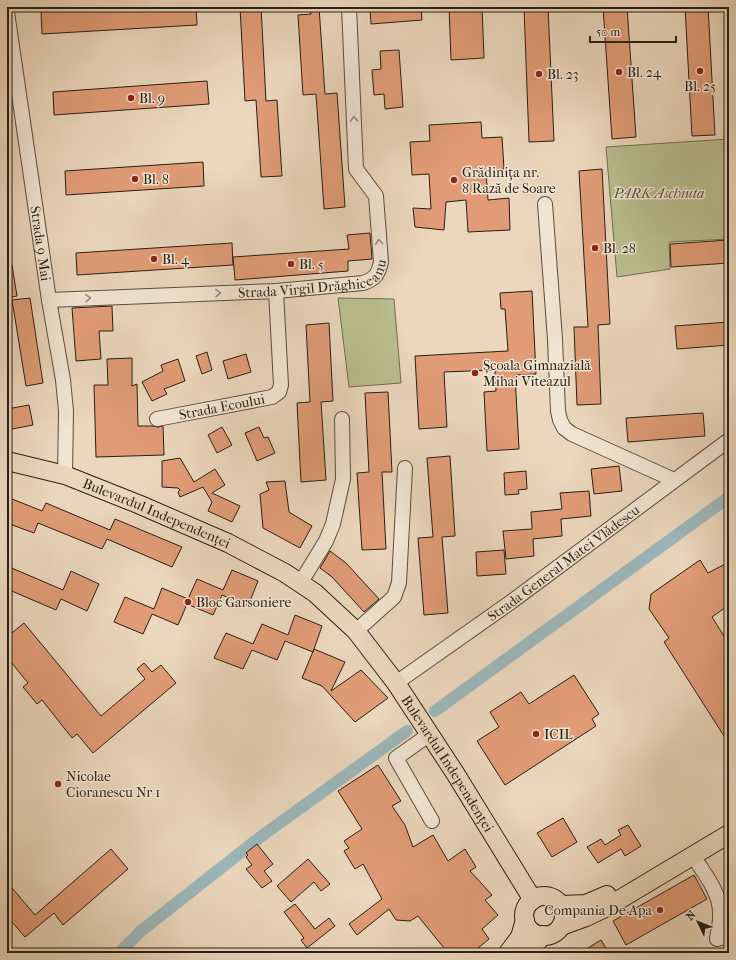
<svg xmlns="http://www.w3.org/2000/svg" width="736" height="960" font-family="'IM FELL French Canon',serif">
<rect width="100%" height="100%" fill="#ebd7bc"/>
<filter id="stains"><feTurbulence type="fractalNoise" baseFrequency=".005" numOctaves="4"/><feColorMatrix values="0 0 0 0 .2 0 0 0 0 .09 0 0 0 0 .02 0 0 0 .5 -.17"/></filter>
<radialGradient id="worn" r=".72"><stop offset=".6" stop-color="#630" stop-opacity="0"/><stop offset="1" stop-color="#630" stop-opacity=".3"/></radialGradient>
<path fill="#babe8f" stroke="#706e52" d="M729 139V239L669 242 670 269 617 277 606 147Z
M338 298 394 299 401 383 349 387Z"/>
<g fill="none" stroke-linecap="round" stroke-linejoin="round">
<path stroke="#9cb7ba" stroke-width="12" d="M435 711 729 497
M119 953 141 931 259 838 407 731"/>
</g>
<path fill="#e19c77" stroke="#271f15" d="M107 7H196L197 25 42 34 41 11Z
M240 7H261L266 101 277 100 282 176 261 177 256 100 245 101Z
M310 7H319L325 94 337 93 345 207 324 209 316 94 303 95 298 15 311 14Z
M370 7H421L422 20 371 24Z
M449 7H482L484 58 451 60Z
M524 7H548L554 141 529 142Z
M603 7H627L636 137 612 139Z
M685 7H708L715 135 692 136Z
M399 50 403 107 385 109 384 94 374 95 372 70 381 69 380 51Z
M207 81 209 104 54 115 53 92Z
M481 122 482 138 502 137 504 169 486 171 488 200 509 198 510 230 468 232 466 200 446 202 444 230 415 227 413 208 431 209 429 174 412 175 410 142 430 141 429 125Z
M203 162 204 186 66 195 65 171Z
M602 169 610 324 598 325 601 404 577 405 574 327H588L579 171Z
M370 233 372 259 348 261V271L235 280 233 257 349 249 347 235Z
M729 240V263L671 267 670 244Z
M232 243 233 265 77 275 76 253Z
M7 265H12L17 296 7 298Z
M532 291 536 374 515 375 519 449 487 451 484 392 496 391 495 370 444 372 447 427 419 429 415 356 508 351 505 309H501L500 293Z
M30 298 43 383 26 386 12 300Z
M112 306 113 331H99L101 359 76 361 72 308Z
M729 322V345L677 349 675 326Z
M329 323 333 401 321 402 326 480 301 482 297 403 310 402 306 325Z
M207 352 212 370 202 374 196 356Z
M246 354 251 372 228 379 223 361Z
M132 358V386L137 384 138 426H152L158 427 163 426 164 455 96 457 94 385H108L107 359Z
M178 359 185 381 164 389 167 394 152 401 142 382 163 371 161 365Z
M388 392 392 472H382L386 549 362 550 357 473 369 472 365 393Z
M29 405 33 425 7 430V409Z
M703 413 705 436 628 442 626 418Z
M222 427 232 445 217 453 208 435Z
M259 427 264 438 268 437 275 453 257 461 245 433Z
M450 456 455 536 442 537 448 613 424 615 418 538 433 537 427 458Z
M180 458 194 482 215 469 225 485 212 493 240 506 232 522 208 511 212 502 203 487 180 497 178 492 180 490 178 488 162 487V461Z
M619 466 622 491 594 494 591 469Z
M526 471 527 489 518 490 519 494 505 495 504 473Z
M285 481 289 512 312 526 300 548 263 528 260 494 269 490 266 482Z
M589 491 591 516 561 519 562 536 533 539 534 556 506 559 503 531 532 529 531 512 562 509 560 493Z
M7 497 42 511 46 503 110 530 115 519 182 547 172 567 107 539 102 549 38 523 34 533 7 523Z
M504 550 506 574 477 576 476 552Z
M330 551 346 563 379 599 364 612 332 577 320 568Z
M700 560 708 573 725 564 729 570V605L712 617 729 644V744L664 642 669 638 649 609 651 594Z
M7 566 63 590 71 571 99 584 87 611 61 599 56 610 7 589Z
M232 570 258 581 248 606 222 595 213 615 187 604 178 625 152 614 143 634 114 622 125 597 154 609 162 588 188 599 197 579 223 590Z
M295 615 322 626 313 652 285 641 277 660 252 650 243 669 214 658 226 633 253 644 262 624 288 635Z
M24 623 101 716 145 679 137 669 144 663 152 672 161 665 176 683 93 753 77 734 72 738 42 700 37 704 23 687 28 683 7 657V637Z
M314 649 345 662 331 691 361 670 388 698 355 722 322 686 302 678Z
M574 675 599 714 592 719 596 726 505 785 477 741 499 727 490 712 521 692 529 704Z
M378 765 401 801 392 806 405 825 413 847 433 835 448 861 465 849 476 867 470 871 492 895 485 900 498 915 482 929 489 939 472 953H448L418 916 410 921 396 920 389 909 357 935 349 924 382 899 363 864 355 869 344 851 349 848 344 841 362 829 338 791Z
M563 818 577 842 552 857 537 833Z
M628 825 641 846 625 856 621 849 598 863 587 847 601 839 605 845 621 835 618 830Z
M257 844 273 864 264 871 272 881 262 888 246 869 252 865 246 857 248 855 246 853Z
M111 849 128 869 63 925 54 913 25 937 12 922 7 926V882L35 915Z
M308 859 330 884 321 891 314 882 291 902 277 886Z
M694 875 707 899 626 945 613 921Z
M295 904 315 929 329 918 335 926 307 948 301 940 304 938 284 912Z
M601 940 609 953H580Z"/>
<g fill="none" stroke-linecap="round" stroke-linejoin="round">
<g stroke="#584d3f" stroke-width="16">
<g id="minor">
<path id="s1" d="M7 12 49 300 63 380 66 411 65 475"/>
<path d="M545 204 555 339 558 411 560 420 564 428 572 434 674 480"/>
<path id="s2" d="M49 300 276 291 363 283C375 279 378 275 381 262L376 196 356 169 349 7"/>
<path id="s3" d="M157 419 272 397 279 392 281 385 276 291"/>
<path d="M301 582 326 541 333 524 343 479 342 419"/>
<path d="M356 631 394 597 399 583 405 468"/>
<path id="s4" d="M396 683 511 602 729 440"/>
<path d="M430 734 396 758 432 821"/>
<path d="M693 856C704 873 720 892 720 913 721 921 718 930 717 939L729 936"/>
</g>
</g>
<g stroke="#271f15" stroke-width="20">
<g id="major">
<path id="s5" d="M7 461 65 475 138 504 228 543 285 573 315 593 356 631 396 683 455 773 533 900"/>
<circle cx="544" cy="916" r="20"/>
<path d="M561 905 586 904 607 895"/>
<path d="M561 926 586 917 607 907 729 834"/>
<path d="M508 953 520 937 525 920"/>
<path d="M528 953 543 935"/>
</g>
</g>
<use href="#minor" stroke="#f2e5d3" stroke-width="14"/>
<use href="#major" stroke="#ebd7bc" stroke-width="18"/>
</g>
<defs><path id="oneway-chevron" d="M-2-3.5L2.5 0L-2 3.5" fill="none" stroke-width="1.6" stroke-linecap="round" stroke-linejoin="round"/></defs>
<g stroke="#978c7e">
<use href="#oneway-chevron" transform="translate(354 119) rotate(-92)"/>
<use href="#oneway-chevron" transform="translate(379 242) rotate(-95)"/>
<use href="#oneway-chevron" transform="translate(218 293) rotate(-2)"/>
<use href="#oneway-chevron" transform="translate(88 298) rotate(-2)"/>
</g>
<g fill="#8f2418" stroke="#f2e5d3" stroke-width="1.5">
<circle cx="700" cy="71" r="4"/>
<circle cx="619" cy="72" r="4"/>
<circle cx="539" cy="74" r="4"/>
<circle cx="131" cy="98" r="4"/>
<circle cx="135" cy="179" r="4"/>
<circle cx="454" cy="180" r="4"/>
<circle cx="595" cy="248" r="4"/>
<circle cx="154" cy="259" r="4"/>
<circle cx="291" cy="264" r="4"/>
<circle cx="475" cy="373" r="4"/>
<circle cx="188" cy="602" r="4"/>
<circle cx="536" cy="734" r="4"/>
<circle cx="58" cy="784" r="4"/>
<circle cx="660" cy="910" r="4"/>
</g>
<g text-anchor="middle" stroke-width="3" stroke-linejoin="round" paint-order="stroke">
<g font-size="14" fill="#271f15" stroke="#f2e5d3" text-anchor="start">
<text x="627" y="77">Bl. 24</text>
<text x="547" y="79">Bl. 23</text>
<text x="700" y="91" text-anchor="middle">Bl. 25</text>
<text x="139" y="103">Bl. 9</text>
<text x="462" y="177">Grădiniţa nr.<tspan x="462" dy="16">8 Rază de Soare</tspan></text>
<text x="143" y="184">Bl. 8</text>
<text x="603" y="253">Bl. 28</text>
<text x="162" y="264">Bl. 4</text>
<text x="299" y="269">Bl. 5</text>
<text x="483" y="370">Școala Gimnazială<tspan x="483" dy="16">Mihai Viteazul</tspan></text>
<text x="196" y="607">Bloc Garsoniere</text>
<text x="544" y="739">ICIL</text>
<text x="66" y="781">Nicolae<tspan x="66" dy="16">Cioranescu Nr 1</tspan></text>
<text x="652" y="915" text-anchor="end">Compania De Apa</text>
</g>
<g font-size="14" font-style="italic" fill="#534f3a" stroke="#f2e5d3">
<text x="659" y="198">PARK Aschiuta</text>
</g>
<g font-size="14" fill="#271f15" stroke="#f2e5d3">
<text dy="5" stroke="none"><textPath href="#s1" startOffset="234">Strada 9 Mai</textPath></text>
<text dy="5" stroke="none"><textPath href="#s2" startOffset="268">Strada Virgil Drăghiceanu</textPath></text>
<text dy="5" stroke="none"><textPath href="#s3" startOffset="66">Strada Ecoului</textPath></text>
<text dy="5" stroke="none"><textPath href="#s5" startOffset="159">Bulevardul Independenței</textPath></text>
<text dy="5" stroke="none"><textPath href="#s4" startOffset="206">Strada General Matei Vlădescu</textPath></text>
<text dy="5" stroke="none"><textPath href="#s5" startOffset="554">Bulevardul Independenței</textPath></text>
</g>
</g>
<rect width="736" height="960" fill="none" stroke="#ebd7bc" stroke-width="24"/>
<rect x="8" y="8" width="720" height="944" fill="none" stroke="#271f15" stroke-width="2"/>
<rect x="12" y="12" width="712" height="936" fill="none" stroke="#271f15"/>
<g transform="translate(698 922) rotate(313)" stroke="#f2e5d3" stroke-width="3" paint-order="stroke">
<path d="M0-3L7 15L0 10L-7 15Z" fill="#271f15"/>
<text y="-6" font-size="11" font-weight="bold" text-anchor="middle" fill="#271f15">N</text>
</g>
<path d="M590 36v6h86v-6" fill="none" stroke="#271f15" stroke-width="2"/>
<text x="596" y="36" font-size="12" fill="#271f15" stroke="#f2e5d3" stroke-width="3" paint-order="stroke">50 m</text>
<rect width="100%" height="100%" filter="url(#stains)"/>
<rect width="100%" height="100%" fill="url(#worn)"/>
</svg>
